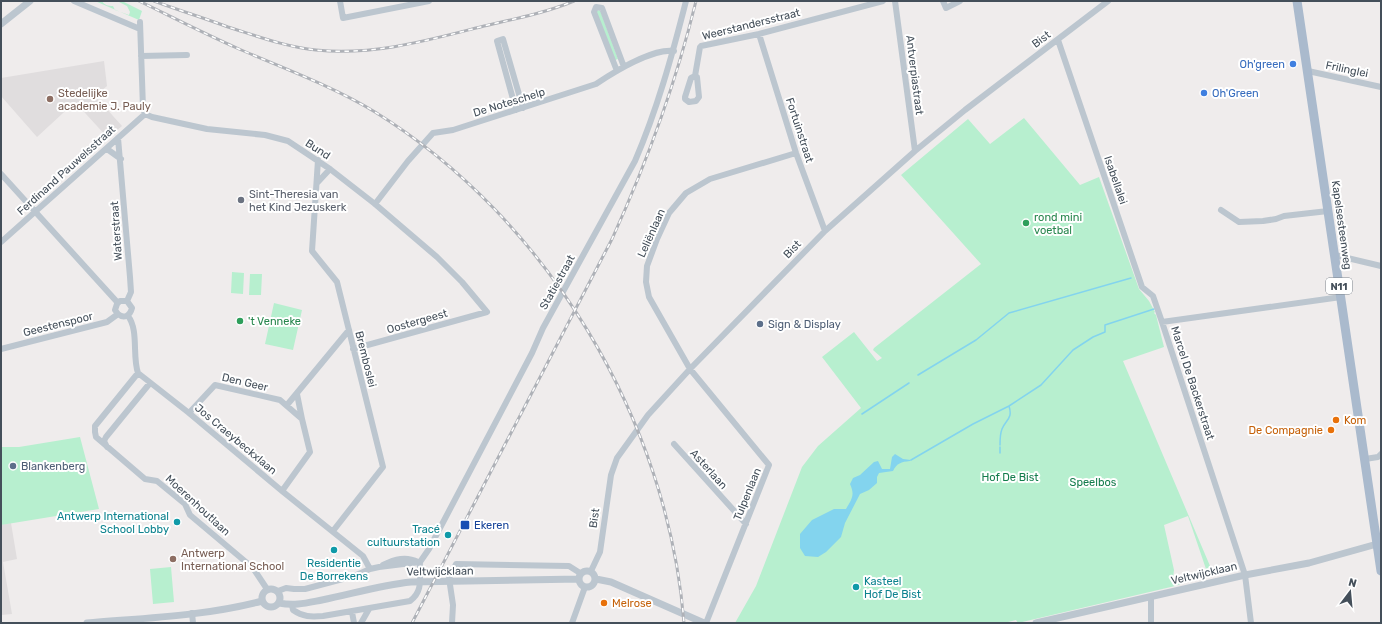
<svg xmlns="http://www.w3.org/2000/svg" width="1382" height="624" font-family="Rubik,sans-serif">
<rect width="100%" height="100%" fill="#efecec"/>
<path fill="#e0ddde" d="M104 61 107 86 95 96 122 126 108 138 75 102 37 137 1 96V78Z
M11 523 17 559 3 562 12 614 1 615V525Z"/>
<path fill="#b7efcf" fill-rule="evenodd" d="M95 1H102C104 5 108 6 113 6L115 10 129 15 130 12 127 6 117 1H122L142 11 139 20Z
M600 10 618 59 615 60 596 11Z
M1024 118 1080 185 1099 177 1139 289 1149 301 1155 312 1154 313 1156 315 1164 347 1123 361 1213 573 1175 586 1018 623 1016 620 1004 623H735L756 586 802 467 818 446 861 408 822 357 854 332 877 361 882 358 873 350 874 348 981 264 901 175 968 119 990 144ZM1188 516 1206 569 1173 578 1174 570 1164 525Z
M232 272 244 273 243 294 231 293Z
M250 274H262L261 295H249Z
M274 303 302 310 293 350 265 344Z
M80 437 99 509 1 525V447H19Z
M171 567 174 602 153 604 150 569Z"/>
<path fill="#83d4ee" d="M895 454 903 459 911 460 910 461C901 462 897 463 893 471L879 473 877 477V483L869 490 860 494 845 523 841 537 826 552 818 557 805 556 800 548V534L812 520 834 509H846C852 499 855 495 850 484L853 478 860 475 874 462 878 461 882 469H890L892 457Z"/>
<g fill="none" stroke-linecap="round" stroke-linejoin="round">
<path stroke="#83d4ee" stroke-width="1.5" d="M918 375 976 340 1009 313 1131 278
M862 414 909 383
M1000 445C1000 440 1000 434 1002 429 1006 419 1013 419 1009 406
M1000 447V453
M911 460 973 424 1009 406 1041 385 1073 350 1093 337 1105 332V325L1154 309"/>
<path stroke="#bcc6cf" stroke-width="6" d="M74 1 140 29
M340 1 343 18 429 1
M895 1 915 151
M943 1 946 8 960 1
M140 22 143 108 145 114
M759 34 796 153 825 231
M1058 40 1142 287 1153 296 1162 322 1245 575 1251 623
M141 56 187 55
M617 71 594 12 596 7 602 8 624 67
M1308 71 1381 87
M695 76 697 77 699 97 696 101 689 102 685 99V97L691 78 695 76 700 47 701 46 759 34 883 1
M516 110 497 41 503 39 523 108
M145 114 152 117 207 129 265 135 288 141 330 169 375 204 437 257 462 282 487 312 353 349
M118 138 130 277 131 292 127 301
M107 149 121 159
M318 160 312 251 337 282 383 467 333 531
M1 174 118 303
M317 183 330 169
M375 204 408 161 433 133 453 130 596 84C614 72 653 48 674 51
M1221 210 1239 222 1263 221 1276 219 1284 216 1328 211
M1 242 145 114
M1335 255 1381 266
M118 314C124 319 130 316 132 308L127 301
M118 314 115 310 117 304 120 301H127
M128 316C139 330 132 356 138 373L189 413 282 491 363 556 370 569
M1162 322 1341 297
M1 349 107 322 118 314
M138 373 95 426V432L96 437 145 479 157 481 185 504 190 515 253 568 267 589
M297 394 302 419
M287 405 349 330
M189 413 215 385 280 400 302 419 310 452 282 491
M674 444 746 524
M107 447 104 441 106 437 150 383
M1365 459 1378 457 1381 454
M420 562 429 549 532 353 543 328 635 161C657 110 672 56 686 1
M383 565C395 559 406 556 418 562
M591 571 600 552 611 475 617 458 648 415 690 369 825 231 915 151 965 110 1108 1
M278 591 286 588 294 589H305L354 576 370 569 379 567 420 562
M1151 597V623
M292 605 293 610C303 617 311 617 323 616L410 601C424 591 419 577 420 562
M352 612 354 623
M192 613 193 623
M361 623 369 609
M452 623 453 605 449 578 456 564 569 566 580 573
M572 623 585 587
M706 623 769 465 690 369 649 297 646 282 647 266 657 239 669 213 686 193 710 179 796 153"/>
<path stroke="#bcc6cf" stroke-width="7" d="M1 24 30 1
M579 579a8 8 0 1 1 16 0a8 8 0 1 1-16 0Z
M596 579 611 582 704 623
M262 598a9 9 0 1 1 18 0a9 9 0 1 1-18 0Z
M279 603C295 606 306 603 322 600 352 594 381 585 411 582L579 579
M87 623C145 618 205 616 262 601
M1036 623 1245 575 1309 563 1377 544"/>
<path stroke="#aabacd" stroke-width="9" d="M1297 1 1381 571"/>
<g stroke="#aeb1b7" stroke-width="3">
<path id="rail" d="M139 1C172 17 205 34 239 49 285 69 332 86 375 112 548 219 668 421 684 623
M154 1C178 10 204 18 228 27 257 36 286 47 316 50 374 56 429 40 484 26 514 19 545 13 574 1
M412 623 612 239C647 162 676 83 696 1"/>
</g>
<use href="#rail" stroke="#fff" stroke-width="1.5" stroke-dasharray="4.5" stroke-linecap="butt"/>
</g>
<g fill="#3f7fe0" stroke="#fff" stroke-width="1.5">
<circle cx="1293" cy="64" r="4"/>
<circle cx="1204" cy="93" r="4"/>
</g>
<g fill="#8d6e63" stroke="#fff" stroke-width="1.5">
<circle cx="50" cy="99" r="4"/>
<circle cx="173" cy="559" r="4"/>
</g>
<circle fill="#6b7280" stroke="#fff" stroke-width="1.5" cx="241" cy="200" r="4"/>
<g fill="#2e9e5b" stroke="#fff" stroke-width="1.5">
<circle cx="1026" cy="223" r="4"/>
<circle cx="240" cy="321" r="4"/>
</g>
<g fill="#5c6f8a" stroke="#fff" stroke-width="1.5">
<circle cx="760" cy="324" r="4"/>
<circle cx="13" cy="466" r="4"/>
</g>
<g fill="#e8710a" stroke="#fff" stroke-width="1.5">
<circle cx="1336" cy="420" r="4"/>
<circle cx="1331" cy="430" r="4"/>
<circle cx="604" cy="603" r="4"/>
</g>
<g fill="#0f9aa8" stroke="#fff" stroke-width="1.5">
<circle cx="177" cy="522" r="4"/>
<circle cx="448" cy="535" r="4"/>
<circle cx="334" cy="550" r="4"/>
<circle cx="856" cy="587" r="4"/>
</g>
<rect fill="#1a4fb4" stroke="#fff" stroke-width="1.5" x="460" y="520" width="10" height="10" rx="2"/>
<g text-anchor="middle" stroke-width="4" stroke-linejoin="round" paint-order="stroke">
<rect fill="#fff" stroke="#7c848c" stroke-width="1" x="1326" y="278" width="26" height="16" rx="3"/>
<g font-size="10" font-weight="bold" fill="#444f5a">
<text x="1339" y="290">N11</text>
</g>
<g font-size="11" fill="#444f5a" stroke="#fff">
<text transform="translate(751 24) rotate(-14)" y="4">Weerstandersstraat</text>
<text transform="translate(1041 39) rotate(-37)" y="4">Bist</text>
<text transform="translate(1347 69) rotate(12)" y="4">Frilinglei</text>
<text transform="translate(915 75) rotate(83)" y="4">Antverpiastraat</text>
<text transform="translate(509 102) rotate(-17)" y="4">De Noteschelp</text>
<text transform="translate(800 130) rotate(72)" y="4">Fortuinstraat</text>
<text transform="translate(318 149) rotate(33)" y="4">Bund</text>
<text transform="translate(66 170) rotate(-42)" y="4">Ferdinand Pauwelsstraat</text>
<text transform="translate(1116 180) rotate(71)" y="4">Isabellalei</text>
<text transform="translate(1342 225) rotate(82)" y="4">Kapelsesteenweg</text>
<text transform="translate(116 231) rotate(-94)" y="4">Waterstraat</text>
<text transform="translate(651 233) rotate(-66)" y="4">Leliënlaan</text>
<text transform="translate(792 249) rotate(-46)" y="4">Bist</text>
<text transform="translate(557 282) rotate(-61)" y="4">Statiestraat</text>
<text transform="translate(417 321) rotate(-16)" y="4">Oostergeest</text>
<text transform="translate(58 324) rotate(-14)" y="4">Geestenspoor</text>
<text transform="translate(366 359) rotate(76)" y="4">Bremboslei</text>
<text transform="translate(245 382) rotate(13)" y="4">Den Geer</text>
<text transform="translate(1193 383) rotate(72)" y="4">Marcel De Backerstraat</text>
<text transform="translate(236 439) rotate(40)" y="4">Jos Craeybeckxlaan</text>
<text transform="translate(709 469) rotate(48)" y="4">Asterlaan</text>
<text transform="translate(747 494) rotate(-68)" y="4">Tulpenlaan</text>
<text transform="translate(198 505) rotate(43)" y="4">Moerenhoutlaan</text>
<text transform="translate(594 518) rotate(-82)" y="4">Bist</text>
<text transform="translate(440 571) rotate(-1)" y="4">Veltwijcklaan</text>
<text transform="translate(1204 573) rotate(-13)" y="4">Veltwijcklaan</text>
</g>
<g font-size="11" fill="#366cbe" stroke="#fff" text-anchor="end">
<text x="1285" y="68">Oh'green</text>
<text x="1212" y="97" text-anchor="start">Oh'Green</text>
</g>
<g font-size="11" fill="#785e54" stroke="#fff" text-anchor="start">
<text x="58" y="97">Stedelijke<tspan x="58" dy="13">academie J. Pauly</tspan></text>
<text x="181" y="557">Antwerp<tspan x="181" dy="13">International School</tspan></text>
</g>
<g font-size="11" fill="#5b616d" stroke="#fff" text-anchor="start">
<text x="249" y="198">Sint-Theresia van<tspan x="249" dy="13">het Kind Jezuskerk</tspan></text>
</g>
<g font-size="11" fill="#27864d" stroke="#fff" text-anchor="start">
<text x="1034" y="221">rond mini<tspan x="1034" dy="13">voetbal</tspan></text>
<text x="248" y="325">'t Venneke</text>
</g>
<g font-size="11" fill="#4e5e75" stroke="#fff" text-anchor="start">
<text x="768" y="328">Sign &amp; Display</text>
<text x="21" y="470">Blankenberg</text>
</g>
<g font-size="11" fill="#c56008" stroke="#fff" text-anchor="start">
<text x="1344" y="424">Kom</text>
<text x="1323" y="434" text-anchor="end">De Compagnie</text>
<text x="612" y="607">Melrose</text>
</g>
<g font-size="11" fill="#137c4c" stroke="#fff">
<text x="1010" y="481">Hof De Bist</text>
<text x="1093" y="486">Speelbos</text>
</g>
<g font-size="11" fill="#0d838f" stroke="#fff" text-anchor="end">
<text x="169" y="520">Antwerp International<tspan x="169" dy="13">School Lobby</tspan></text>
<text x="440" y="533">Tracé<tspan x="440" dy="13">cultuurstation</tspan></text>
<text x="334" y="567" text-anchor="middle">Residentie<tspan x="334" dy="13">De Borrekens</tspan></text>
<text x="864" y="585" text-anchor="start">Kasteel<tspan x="864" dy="13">Hof De Bist</tspan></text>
</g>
<g font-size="11" fill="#164399" stroke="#fff" text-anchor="start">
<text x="474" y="529">Ekeren</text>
</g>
</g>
<rect width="1382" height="624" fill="none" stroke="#444f5a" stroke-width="4"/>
<g transform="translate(1350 592) rotate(16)" stroke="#ffffff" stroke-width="3" paint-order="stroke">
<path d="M0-3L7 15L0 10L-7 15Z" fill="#444f5a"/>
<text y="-6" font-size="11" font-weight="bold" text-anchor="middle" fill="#444f5a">N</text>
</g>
</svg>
